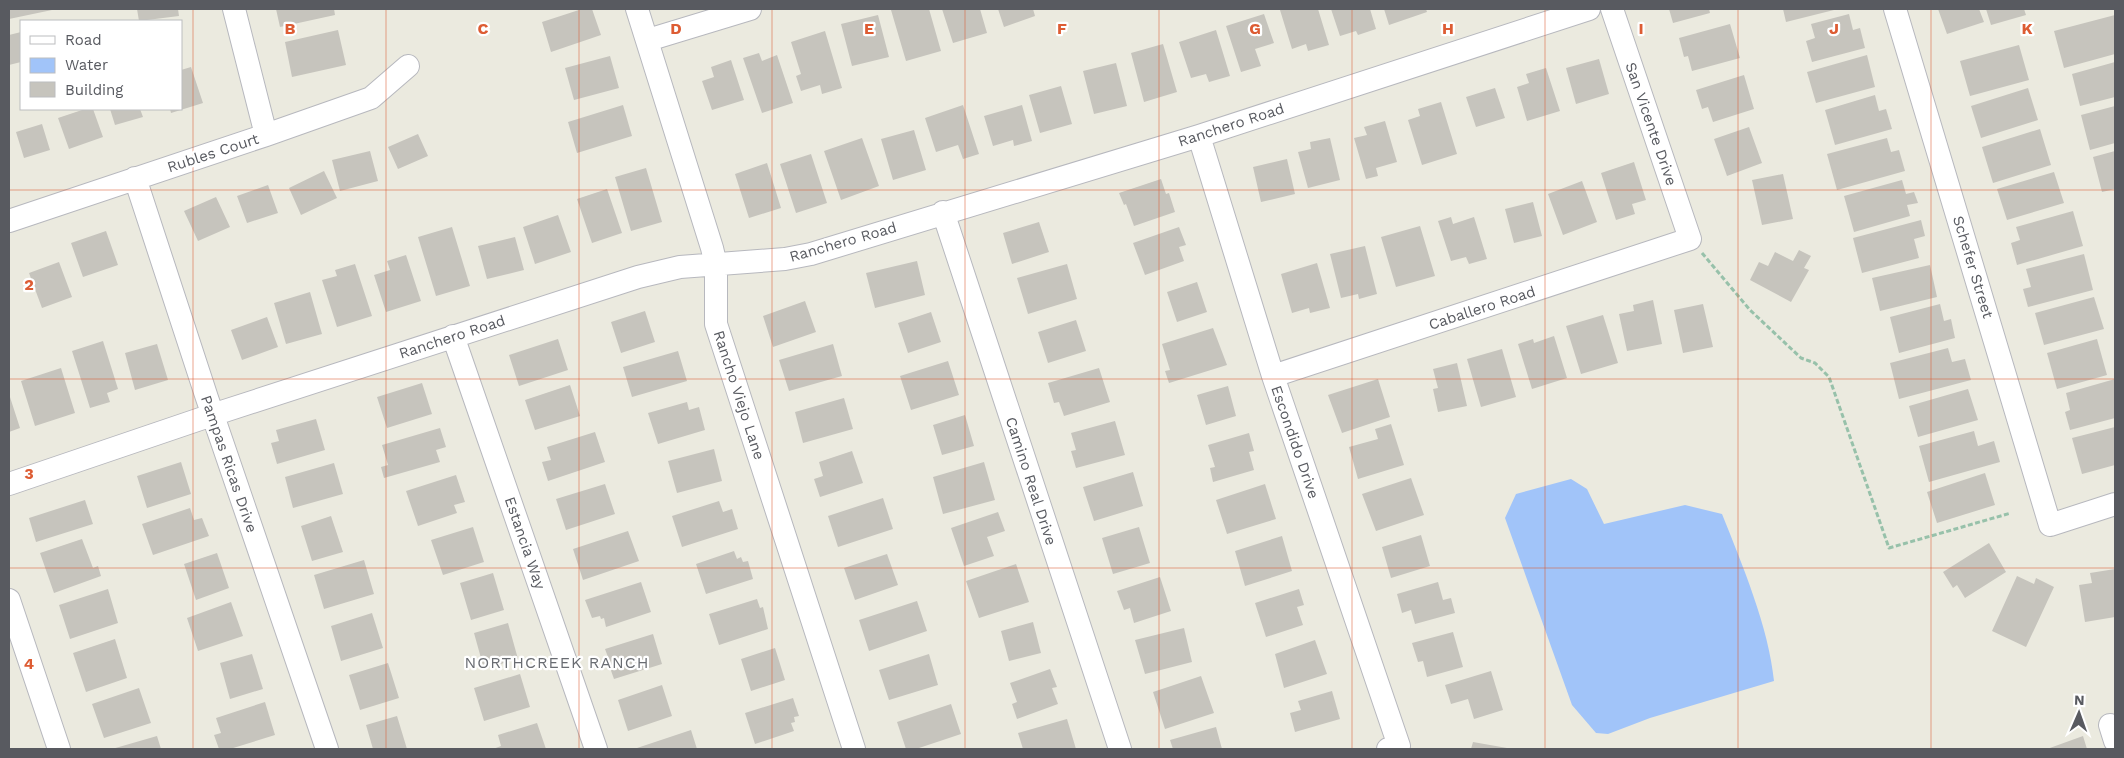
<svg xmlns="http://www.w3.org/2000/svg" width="2124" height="758" font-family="'Work Sans',sans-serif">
<rect width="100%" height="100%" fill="#ebeadf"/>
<path fill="#a1c4f9" d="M1571 479 1587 489 1604 524 1685 505 1722 514C1742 564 1769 628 1774 681L1650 718 1608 734 1596 733 1572 705 1505 518 1516 494Z"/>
<path fill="#c6c4bd" d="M9 9H52V10L9 19Z
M137 9H178L179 16 139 21Z
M276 9H334L335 15 280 27Z
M582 9H592L601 35 551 52 542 22Z
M894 9H929L941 51 906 61 891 10Z
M942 9H980L987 33 953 43Z
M998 9H1033L1035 16 1004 27Z
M1285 9H1318L1329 45 1308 51 1306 44 1292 49 1280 10Z
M1331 9H1370L1376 29 1358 35 1356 31 1340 36Z
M1384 9H1426L1427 12 1389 25Z
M1669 9H1709L1710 13 1673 23Z
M1783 9H1838L1786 22Z
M1938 9H1979L1984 22 1947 34Z
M1986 9H2024L2026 15 1991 25Z
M1264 14 1274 43 1255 49 1261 66 1241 72 1226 26Z
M1849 14 1853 30 1860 28 1865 48 1812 62 1806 41 1815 38 1811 24Z
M878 15 889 57 852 66 841 24Z
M2115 15V54L2064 68 2054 31Z
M1730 24 1740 58 1692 71 1688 56 1684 57 1679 38Z
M338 30 346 65 292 77 285 42Z
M1216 30 1230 76 1209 82 1206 74 1191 78 1179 42Z
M825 31 842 88 822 94 820 85 801 91 796 76 801 74 791 42Z
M21 32V62L9 65V35Z
M1163 44 1177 92 1144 102 1131 53Z
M2019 45 2029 80 1970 96 1960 61Z
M759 53 762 61 777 55 793 103 762 113 743 58Z
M1867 55 1875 87 1816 103 1807 72Z
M610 56 619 88 574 100 565 68Z
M1599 59 1609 94 1576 104 1566 68Z
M731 60 744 100 712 110 702 81 714 77 711 67Z
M2115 62V97L2080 106 2072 74Z
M1116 63 1127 106 1094 114 1083 71Z
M191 67 203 103 171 113 170 109H181V70Z
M1546 68 1560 111 1527 121 1517 87 1529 83 1526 74Z
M1744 75 1754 109 1713 122 1708 107 1702 109 1696 90Z
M1061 86 1072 124 1040 133 1029 95Z
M1495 88 1505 118 1476 127 1466 97Z
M2028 88 2038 120 1981 138 1971 106Z
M1875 95 1879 111 1886 109 1892 129 1835 145 1825 110Z
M1441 102 1457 154 1422 165 1408 120 1420 116 1418 109Z
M623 105 632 136 577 153 568 122Z
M963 105 979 154 963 159 958 145 936 152 925 118Z
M1022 105 1032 141 1014 146 1013 140 993 146 984 116Z
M2115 106V143L2090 150 2081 115Z
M85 109H93L103 137 69 149 58 118Z
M110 109H140L143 117 115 125Z
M1385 121 1397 162 1376 168 1378 176 1366 179 1354 138 1367 135 1364 127Z
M42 124 50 150 24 158 16 132Z
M1749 127 1762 163 1727 176 1714 139Z
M2040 129 2051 165 1993 183 1982 147Z
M914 130 926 170 893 180 881 139Z
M418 134 428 156 398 169 388 147Z
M862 138 879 186 841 200 824 151Z
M1330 138 1340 180 1308 188 1298 152 1311 149 1310 142Z
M1887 138 1891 152 1899 150 1905 171 1837 190 1827 154Z
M370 151 378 181 340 191 332 160Z
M2115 151V189L2102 192 2093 157Z
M811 154 827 203 796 213 780 164Z
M1287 159 1295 194 1261 202 1253 167Z
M1634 162 1646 200 1632 204 1635 214 1616 220 1601 173Z
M767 163 781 208 749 218 735 174Z
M646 168 662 222 631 231 615 177Z
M324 171 337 198 301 215 289 188Z
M2054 172 2064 203 2007 220 1997 189Z
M1783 174 1793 219 1762 225 1752 180Z
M1161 179 1166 194 1169 193 1175 212 1134 226 1126 204 1124 205 1119 193Z
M1902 180 1906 194 1914 192 1918 203 1907 205 1910 216 1854 232 1844 196Z
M1582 181 1597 222 1563 235 1548 194Z
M268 185 278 213 247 223 237 196Z
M607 189 622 233 592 243 577 199Z
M216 197 230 227 198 241 184 211Z
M1533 202 1542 236 1514 243 1505 209Z
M2073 211 2083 246 2017 265 2011 243 2020 240 2016 227Z
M558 215 571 252 535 264 523 227Z
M1451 217 1453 224 1474 217 1487 259 1469 264 1466 257 1451 261 1438 221Z
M1921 220 1925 236 1914 239 1919 258 1862 273 1853 238Z
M1039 222 1049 252 1012 264 1003 233Z
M1420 226 1435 276 1396 287 1381 237Z
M452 227 470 286 436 296 418 237Z
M1179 227 1186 245 1179 247 1184 261 1145 275 1133 243Z
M106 231 118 265 83 277 71 243Z
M515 237 524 270 487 279 478 246Z
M1365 246 1377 294 1359 299 1358 294 1341 298 1330 254Z
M1799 250 1811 256 1804 268 1809 270 1791 302 1750 280 1759 262 1768 266 1775 252 1793 261Z
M2084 254 2093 290 2028 307 2023 289 2031 287 2026 269Z
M406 255 421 301 386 312 374 275 390 270 387 261Z
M917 261 925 295 875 308 866 273Z
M59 262 72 297 42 308 29 273Z
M1317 263 1330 308 1310 313 1309 308 1292 313 1281 274Z
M355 264 372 316 337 327 322 280 337 276 335 270Z
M1067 264 1077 299 1028 314 1017 278Z
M1930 265 1937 297 1880 311 1872 278Z
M1197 282 1207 312 1177 322 1167 292Z
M310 292 322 334 286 344 274 303Z
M2094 297 2104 329 2044 345 2035 313Z
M1653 300 1662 344 1627 351 1619 314 1634 311 1633 305Z
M805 301 816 332 773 347 763 316Z
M1703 304 1713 347 1683 353 1674 310Z
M1940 304 1944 321 1951 319 1955 338 1899 353 1890 317Z
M645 311 655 342 621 353 611 322Z
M931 312 941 342 908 353 898 323Z
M1603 315 1618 363 1581 374 1566 326Z
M267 317 278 347 242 360 231 330Z
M1076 320 1086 351 1048 363 1038 332Z
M1213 328 1227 365 1169 383 1165 371 1170 370 1162 344Z
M1554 336 1567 378 1532 389 1518 344 1533 339 1534 343Z
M558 339 568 370 519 386 509 355Z
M2097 339 2107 375 2057 389 2047 353Z
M103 341 118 389 107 393 110 402 90 408 72 351Z
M157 344 168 380 135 390 125 353Z
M833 344 842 376 789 391 779 360Z
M1948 348 1952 362 1965 359 1971 380 1899 399 1890 363Z
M1502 349 1516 397 1481 407 1467 359Z
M678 351 687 381 632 397 623 367Z
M948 361 959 395 911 410 900 376Z
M1457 363 1467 406 1438 412 1433 389 1438 388 1433 369Z
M61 368 75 413 35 426 21 381Z
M1099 368 1110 402 1064 416 1059 402 1054 403 1048 383Z
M1378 379 1390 417 1342 433 1328 395Z
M2115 379V418L2070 430 2065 412 2070 410 2066 393Z
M422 383 432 414 387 428 377 397Z
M570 385 580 416 535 430 525 400Z
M1228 386 1236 416 1206 425 1197 395Z
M1968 389 1978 420 1918 437 1909 406Z
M9 394 20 428 9 432Z
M844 398 853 429 803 443 795 412Z
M687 402 689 410 699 407 705 430 658 444 648 413Z
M965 415 974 446 942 455 933 425Z
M316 419 325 450 277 464 271 443 279 441 276 430Z
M1115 421 1125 455 1076 468 1071 451 1076 450 1071 433Z
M1391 424 1404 465 1358 479 1349 447 1378 439 1375 429Z
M2115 427V465L2082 474 2072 438Z
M440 428 446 447 436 450 440 462 384 478 381 467 388 465 382 445Z
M1974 431 1978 446 1994 441 2000 462 1929 482 1919 446Z
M595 432 605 462 548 481 542 462 551 460 547 447Z
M1249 433 1254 451 1249 452 1254 470 1213 482 1210 468 1215 467 1208 445Z
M714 449 722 481 677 493 668 461Z
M852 451 863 483 820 497 814 479 823 476 819 462Z
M181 462 191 494 147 508 137 476Z
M984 462 995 500 943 514 933 477Z
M334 463 343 494 293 508 285 477Z
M1133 472 1143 506 1094 521 1083 487Z
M1985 473 1995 505 1937 523 1927 492Z
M456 475 465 502 454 505 457 513 418 526 406 491Z
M1411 478 1424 515 1376 531 1362 494Z
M605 484 615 514 566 530 556 499Z
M1265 484 1276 519 1227 534 1216 500Z
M883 498 893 529 838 547 828 516Z
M85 500 93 524 36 542 29 518Z
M719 501 723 512 732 509 738 529 682 547 672 516Z
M190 508 194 520 202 518 209 536 153 555 142 524Z
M998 512 1005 531 987 537 994 556 964 566 951 528Z
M331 516 343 552 312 561 301 526Z
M473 527 484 562 443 575 431 540Z
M1139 527 1150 563 1113 574 1102 538Z
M628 531 639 561 583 580 573 549Z
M1421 535 1430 566 1391 578 1382 547Z
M1282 536 1292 571 1245 586 1235 551Z
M82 539 93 568 98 566 101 576 54 593 40 553Z
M1989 543 2006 572 1965 598 1957 585 1953 588 1943 572Z
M734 551 737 559 741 557 743 562 748 561 753 579 706 594 696 564Z
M217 553 229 588 196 600 184 564Z
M887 554 898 585 855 600 844 568Z
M364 560 374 594 324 609 314 575Z
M1016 564 1029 602 979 618 966 581Z
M2115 569V617L2085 622 2079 585 2092 583 2090 573Z
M493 573 504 610 471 620 460 583Z
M2017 576 2034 584 2036 578 2054 587 2026 647 1992 631Z
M1160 577 1171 611 1134 623 1130 608 1124 610 1117 591Z
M641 582 651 612 606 627 604 618 601 619 600 616 592 618 585 600Z
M1438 582 1443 600 1451 598 1455 613 1415 624 1411 610 1402 613 1397 594Z
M108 589 118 623 70 639 59 605Z
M1299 589 1304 605 1297 607 1303 625 1266 637 1255 603Z
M757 599 760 608 763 607 768 629 719 645 709 614Z
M917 601 927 631 869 651 859 620Z
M231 602 243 636 198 651 187 618Z
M372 613 383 648 341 661 331 626Z
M1033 622 1041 653 1009 661 1001 631Z
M508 623 518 659 484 669 474 633Z
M1184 628 1192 662 1145 674 1135 640Z
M1453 632 1463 667 1427 677 1423 661 1418 662 1412 643Z
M653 634 662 664 614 679 609 665 607 666 604 659 608 657 605 649Z
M115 639 127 678 86 692 73 653Z
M1315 640 1327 674 1284 688 1275 654Z
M775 648 785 680 751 691 741 659Z
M252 654 263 689 230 699 220 663Z
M929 654 938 685 889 700 879 670Z
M388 663 399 698 360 710 349 675Z
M1050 669 1057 687 1052 688 1058 704 1017 719 1012 704 1017 702 1010 683Z
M1491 671 1503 710 1474 719 1468 699 1451 704 1445 685Z
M520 674 530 707 484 721 474 688Z
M1201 676 1214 713 1165 729 1153 692Z
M662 685 672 716 628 731 618 700Z
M139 688 151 723 104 738 92 704Z
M1332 691 1340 719 1295 732 1290 713 1301 710 1298 701Z
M793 698 799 716 794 717 795 722 791 723 794 731 755 744 745 713Z
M265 702 275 735 230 749H219L214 735 221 733 216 718Z
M951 704 961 734 916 749H906L897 722Z
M397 716 407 749H373L366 725Z
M1067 719 1076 749H1023L1018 733Z
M537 723 546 749H493L501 746 498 735Z
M1216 727 1222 749H1173L1170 740Z
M691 730 697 749H634Z
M157 736 161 749H112Z
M2083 736 2087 749H2047Z
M1473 742 1507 748V749H1471Z"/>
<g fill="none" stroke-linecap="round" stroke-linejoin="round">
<g stroke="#b7b8be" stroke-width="24">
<path id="minor" d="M234 9 266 135
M637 9 712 248 716 265V324L854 749
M1895 9 2050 525 2115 504
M648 40 750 9
M1199 136 1273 376 1399 746 1388 749
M135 178 207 398 327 749
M943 212 1120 749
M9 221 266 135 371 98 408 66
M453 336 596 749
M1273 376 1690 239 1612 9
M9 484 212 415 638 277 680 267 785 259 811 254 1199 136 1589 9
M9 600 59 749
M2110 725 2115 741"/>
</g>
<path stroke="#97c1aa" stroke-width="3" stroke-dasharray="5 2.5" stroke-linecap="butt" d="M1702 253 1750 310 1801 358 1815 363 1829 377 1889 548 2011 513"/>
<use href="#minor" stroke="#fff" stroke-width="22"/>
</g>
<path fill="none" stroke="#dd5c33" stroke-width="1" stroke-opacity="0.55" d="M193 9V749M386 9V749M579 9V749M772 9V749M965 9V749M1159 9V749M1352 9V749M1545 9V749M1738 9V749M1931 9V749M9 190H2115M9 379H2115M9 568H2115"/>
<g text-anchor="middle" stroke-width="4.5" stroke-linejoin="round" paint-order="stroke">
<g font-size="15" fill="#585a60" stroke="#fff">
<text transform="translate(1651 124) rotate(71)" y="5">San Vicente Drive</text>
<text transform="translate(1231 125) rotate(-18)" y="5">Ranchero Road</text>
<text transform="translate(213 153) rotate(-18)" y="5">Rubles Court</text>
<text transform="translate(843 242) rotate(-16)" y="5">Ranchero Road</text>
<text transform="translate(1973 267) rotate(73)" y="5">Schefer Street</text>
<text transform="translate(1482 308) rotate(-18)" y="5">Caballero Road</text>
<text transform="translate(452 337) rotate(-18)" y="5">Ranchero Road</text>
<text transform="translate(739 395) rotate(72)" y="5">Rancho Viejo Lane</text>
<text transform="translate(1295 442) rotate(71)" y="5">Escondido Drive</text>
<text transform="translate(229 464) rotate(71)" y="5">Pampas Ricas Drive</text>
<text transform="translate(1031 481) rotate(72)" y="5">Camino Real Drive</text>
<text transform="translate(525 543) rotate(71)" y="5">Estancia Way</text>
</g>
<g font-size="16" letter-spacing="1" fill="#696c72" stroke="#fff">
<text x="557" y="668">NORTHCREEK RANCH</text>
</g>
</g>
<g font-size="16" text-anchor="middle" font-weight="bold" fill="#dd5c33" stroke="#fff" stroke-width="4.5" stroke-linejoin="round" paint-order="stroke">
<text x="290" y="34">B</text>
<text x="483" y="34">C</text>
<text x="676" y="34">D</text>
<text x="869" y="34">E</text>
<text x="1062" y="34">F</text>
<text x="1255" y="34">G</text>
<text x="1448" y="34">H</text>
<text x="1641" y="34">I</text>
<text x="1834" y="34">J</text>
<text x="2027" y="34">K</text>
<text x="29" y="290">2</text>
<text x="29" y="479">3</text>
<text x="29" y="669">4</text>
</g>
<rect width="2124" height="758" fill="none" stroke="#585a60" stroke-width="20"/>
<rect x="20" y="20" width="162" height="90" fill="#ffffff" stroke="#bcbdbf"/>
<rect x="30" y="36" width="25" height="8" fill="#ffffff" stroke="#bcbdbf"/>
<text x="65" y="45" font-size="15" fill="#585a60">Road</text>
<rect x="30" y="58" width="25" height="15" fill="#a1c4f9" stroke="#bcbdbf"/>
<text x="65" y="70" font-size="15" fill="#585a60">Water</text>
<rect x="30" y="82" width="25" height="15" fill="#c6c4bd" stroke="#bcbdbf"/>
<text x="65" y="95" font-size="15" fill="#585a60">Building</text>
<g transform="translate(2079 713) rotate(2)" stroke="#ffffff" stroke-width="4" paint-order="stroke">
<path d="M0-4L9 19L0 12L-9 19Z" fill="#585a60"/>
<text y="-8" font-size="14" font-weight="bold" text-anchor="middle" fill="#585a60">N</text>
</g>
</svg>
